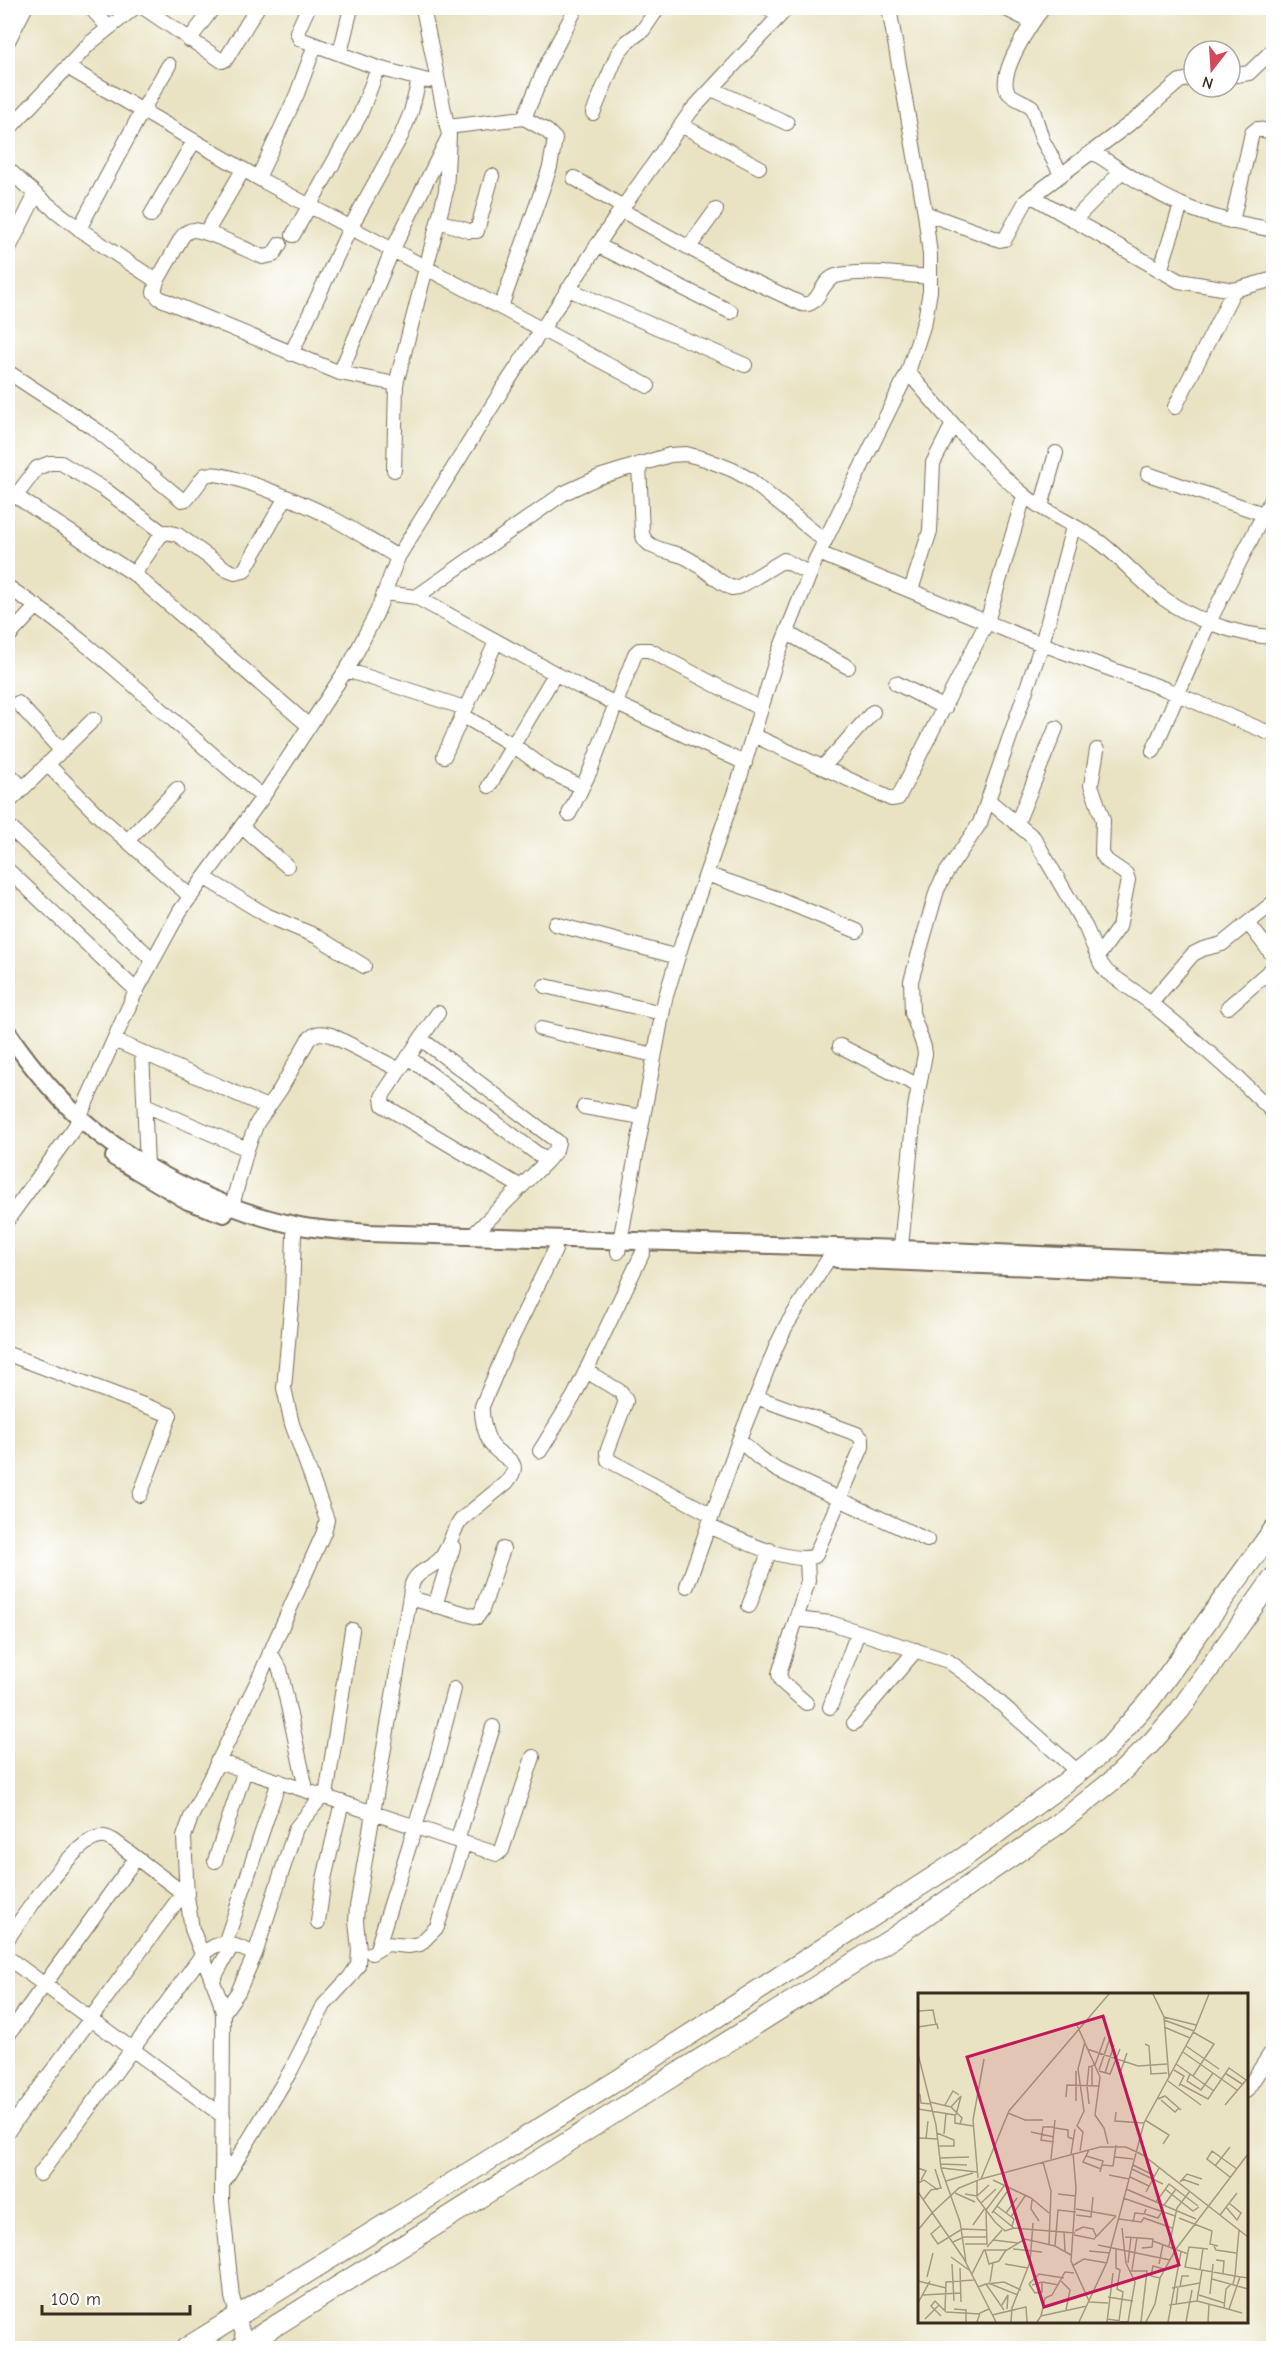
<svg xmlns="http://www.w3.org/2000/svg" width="1281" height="2356" font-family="'Comic Neue',sans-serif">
<rect width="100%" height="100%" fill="#fff"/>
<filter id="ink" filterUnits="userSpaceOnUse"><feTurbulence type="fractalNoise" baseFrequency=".0167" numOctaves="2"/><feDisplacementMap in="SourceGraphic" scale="12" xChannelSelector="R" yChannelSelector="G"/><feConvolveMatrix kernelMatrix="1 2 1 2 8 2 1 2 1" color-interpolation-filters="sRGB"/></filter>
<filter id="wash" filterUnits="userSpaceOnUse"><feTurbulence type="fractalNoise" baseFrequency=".008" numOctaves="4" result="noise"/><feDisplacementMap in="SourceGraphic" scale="24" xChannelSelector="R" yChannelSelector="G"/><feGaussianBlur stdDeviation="1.35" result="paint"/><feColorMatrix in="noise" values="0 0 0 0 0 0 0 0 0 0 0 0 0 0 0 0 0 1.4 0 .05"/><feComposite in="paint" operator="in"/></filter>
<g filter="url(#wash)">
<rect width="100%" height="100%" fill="#e9e3c3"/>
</g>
<g filter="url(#ink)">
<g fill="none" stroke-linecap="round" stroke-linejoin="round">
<g stroke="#786b58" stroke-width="16">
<path id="minor" d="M91 8 108 27
M144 8 222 61 226 59 257 8
M308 8 297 32 300 39 378 68 428 81
M767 8 781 14
M1004 8 1032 22
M1043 8C1032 22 996 75 1008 92 1013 99 1026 102 1032 107L1042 139 1061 174
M189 40 213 8
M8 41 25 8
M340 53 351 8
M67 67 265 182 648 386
M1230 76 1249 73 1274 49
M712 89 787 123
M593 113 618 53 627 42 643 30 658 8
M524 118 547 64 576 8
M681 125 759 167
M447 127 524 118 547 131 555 139 550 167 501 307
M8 130 90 43 134 8
M1093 152C1121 170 1150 191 1180 204 1210 218 1242 224 1274 230
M8 169C53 213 104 247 157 281
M258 178 297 94 315 45
M574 178 623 207
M1032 196 1179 281 1234 290 1274 279
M621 210 731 271 802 304C821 307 819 281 836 276 858 269 906 275 930 277
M925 213 1000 240 1005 239 1026 201 1136 119 1175 85 1180 81 1194 78
M151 215 194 141
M1074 220 1122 171
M439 221 469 231H477L492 176
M1232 222 1252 133 1257 129 1274 132
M79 229 142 111 169 65
M206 233 243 170
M293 235 360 115 378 68
M280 244 273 255 263 257C246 250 210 231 194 230 188 230 185 233 182 237L157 281 154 292 159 298 340 373 396 384
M597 245 731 312
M689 247 716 210
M8 250 35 196
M1160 271 1181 205
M568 289 745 365
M291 354 350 228 401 136 411 112 419 80
M8 372 98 431 182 500 187 499 205 475C220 467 312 507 330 517 353 529 375 544 398 557
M908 372C944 414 981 459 1024 495 1048 515 1077 525 1101 543 1123 560 1141 582 1163 598 1193 620 1236 635 1274 637
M340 373 392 251 448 138
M1175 407 1234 290
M639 464 642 533C645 550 671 551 685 557 702 565 715 581 732 588L739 587 784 560 810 574
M394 470 396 384 446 191 449 135 423 8
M1148 474 1272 517
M8 491 134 574 309 726
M15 497 37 468 50 463H61L104 489 163 533
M1041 507 1056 453
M819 553 1023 637 1165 689 1274 735
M134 574 160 536 167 532 178 535 227 570 235 573 244 571 286 497
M8 587C100 647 177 728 263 797
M911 590 930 531 933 463 953 424
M384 593 416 597 580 687 745 763
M416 597 564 493 599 477 670 455 686 454 705 459 733 470 749 479 825 541
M787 633 848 667
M8 637 37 606
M346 670 465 708
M896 683 945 708
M18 703 61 750
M462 715 513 745 550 772 582 787
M753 735 891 799 898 798 987 622 1024 496
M1097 750 1091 785 1103 820 1102 854 1107 861 1126 874 1128 880 1119 927 1098 956
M1153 751 1209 622 1274 494
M444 756 496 642
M47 764 101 818 191 897
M823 767 873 712
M8 773 23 788
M489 786 555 674
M988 800 1034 838 1086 928 1101 964 1107 972 1151 1003 1180 1027 1241 1081 1274 1113
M8 803 94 719
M569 814 590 771 635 654 639 650H649L761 709
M1017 823 1056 728
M8 826 153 960
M242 827 287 866
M127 841 177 789
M8 870 137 991
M706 874 779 899 857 931
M205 878 268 916 316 936 364 966
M1248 923 1274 957
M555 924 678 957
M545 986 662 1013
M1151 1003 1193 954 1203 949 1222 944 1274 902
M1228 1007 1274 967
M438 1013 384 1093 382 1097 383 1105 521 1187
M541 1029 654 1055
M421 1039 558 1142 556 1150 547 1161 472 1236
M114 1040 267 1107
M840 1046 919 1086
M142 1052 147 1165
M408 1057 547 1161
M145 1105 247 1149
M584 1107 642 1117
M232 1206 247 1149 257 1123 280 1090 308 1040C316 1032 321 1032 331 1035L400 1070
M8 1219 75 1127 134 995 180 911 260 801 352 661 377 612 398 557 502 390 616 217 691 111 787 8
M618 1252 665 999 683 940 740 777 777 657 815 561 908 372 925 320 930 291V255L925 213 889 8
M900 1257 914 1113 925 1054 924 1047 912 1013 911 981 937 890 946 873 980 823 988 800 1042 644 1073 527
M8 1354 170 1415 140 1495
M586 1371 621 1392 626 1401 607 1452 608 1460 712 1515
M739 1440 759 1458 777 1470 927 1540
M540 1451 574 1396 643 1252
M708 1526C732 1536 791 1566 815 1556L862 1447V1439L857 1434 756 1397
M687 1586 739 1440 776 1347 786 1326 829 1258
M410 1598 477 1617 482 1610 503 1549
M435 1606 453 1547
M749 1606 770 1550
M796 1619 831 1623 948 1661 973 1679 1078 1772
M270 1652 280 1669 306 1789
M806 1703 782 1682 779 1674 808 1581 807 1559
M830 1707 858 1632
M854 1723 916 1650
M217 1761 497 1854 502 1850 533 1757
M326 1796 352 1630
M457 1841 493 1727
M215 1861 245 1770
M318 1922 324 1879 342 1802
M8 1938C24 1916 75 1838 101 1837 105 1836 110 1839 114 1841L187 1896
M225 1944 279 1781
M377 1949 436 1760 454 1689
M372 1953 387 1944 408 1946 420 1944 437 1927 464 1843
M8 1958 223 2116
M212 1981 232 1945
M223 2013 238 1992 255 1954 296 1828 323 1795
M8 2035 136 1858
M1246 2091 1274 2048
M8 2131 183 1893
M40 2174 202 1955C222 1936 233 1945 255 1954
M223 2183 291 2070 324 2005 350 1977 358 1965 359 1950 356 1921 357 1907 412 1584C417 1570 432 1569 441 1558 450 1547 452 1530 462 1519L507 1482C526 1459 501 1460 491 1444 485 1434 481 1417 482 1406L505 1352 555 1250
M246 2345 232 2297 222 2201 223 2013 219 1997 192 1929 187 1896 184 1837 191 1817 258 1680 324 1532 327 1520 292 1424 284 1388 292 1298 294 1234"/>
</g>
<g stroke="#786b58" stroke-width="20">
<path id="major" d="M8 1033C32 1068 59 1101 92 1128 146 1173 231 1213 300 1226 322 1230 346 1231 368 1233L901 1249 1274 1265
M114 1157 188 1201 224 1214
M837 1259 1274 1277"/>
</g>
<g stroke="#786b58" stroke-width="22">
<path id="highway" d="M186 2348 655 2057 963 1858 1061 1786 1109 1747 1150 1700 1274 1529
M240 2348 893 1938 1058 1824 1112 1781 1152 1742 1180 1710 1274 1577"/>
</g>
<use href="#minor" stroke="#fff" stroke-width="14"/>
<use href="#major" stroke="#fff" stroke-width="16"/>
<use href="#highway" stroke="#fff" stroke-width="20"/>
</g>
</g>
<g transform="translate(918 1993)">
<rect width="330" height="330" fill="#e9e3c3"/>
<path fill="none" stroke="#a39981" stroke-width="1.5" d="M235 1 246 24 251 85M0 18 15 17 18 32M246 24 278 32M246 27 276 38M159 32 182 84 177 122 186 135 190 151M0 34 19 31 20 36M246 34 272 45M275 39 296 51 275 83M227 51 231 53 233 81 249 80M268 53 301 76M169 56 220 73 249 71M265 59 319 97M0 61 18 132 23 175 42 229 48 269M258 71 296 98M171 74 177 72 187 44M181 77 192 45M256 77 266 83 261 93M158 78V108M181 78 192 81 202 56M187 80 196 52M202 80 209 60M307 80 324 91M272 81 269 88 283 97 295 80M250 88 283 112M262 91 290 106 311 75 328 87M169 93 171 73M169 93 171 111M174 93V74M2 101 3 110 13 111M148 104 149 92 181 93M240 106 247 103 263 117M243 107 257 119 261 115M12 109 33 114 44 125 42 131M27 112 35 98 41 102M307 112 329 86M33 114 43 103 38 122M0 116 37 122V130L55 133M198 119 197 128 226 130M90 120 107 127H125M227 127 251 142 245 151M137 135 150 137V144L155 146M113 139 136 144M19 140 36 147V153H21M26 141 28 120M1 145 20 146M8 146 10 128M136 149 123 147 125 134H137M171 157 165 169 183 176M162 158 165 139 159 133 166 118 160 76 167 49M155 160 158 195 153 268 171 308M153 161 157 136M168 163 185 168 182 179M197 164 215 166M22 165 51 164M133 166 137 127M125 169 133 198 131 251M22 171 49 172M184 172 195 173 198 152M215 172 237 183M297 173 312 154M0 175 8 178 3 187M24 175 59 179M214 176 245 191M191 182 211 186M212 184 231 193M312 184 289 166 294 158 319 176M60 185 55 127 66 66M63 186 182 154H208L225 162 330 244M264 186 281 192M75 187 113 205 131 220M28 188 55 180M59 188V205L77 229 87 238 96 235M262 189 269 181 284 186M0 190 6 187 20 197M208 196 278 226M247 196 275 218 281 214M0 199 46 266 78 329M228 199 241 175M37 200 57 209M47 201 59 203 71 192M140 201 158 203M205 205 257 223M5 207 13 197 23 195 17 176M114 207 113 216 121 228M238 209 251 191 280 213M63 210 78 196M246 212 258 196M79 213 96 226 94 233M308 214 319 227 323 220 311 210M158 216 198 223M75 218 96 235 157 240M14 220 41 195 63 186 91 118 191 1M74 220 91 196M88 220 99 205M227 221 240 225 243 220M158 222 173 224 175 204M302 222 319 200M93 224 107 203M261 225 294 238 292 251 300 253M201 226 223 229 226 225 254 235M215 229 217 220 226 221 228 216M23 232 13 241 20 251 44 236 69 237M55 232 67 215M204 235 208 270 217 289 210 329M0 237 14 220M157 238 165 234 175 236 178 243M146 239 147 258M156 242 176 246 198 223M207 244 235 246 234 254 224 255M75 247 100 250M235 248 270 261M35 249 46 244H69M47 251H69L68 217 86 193M180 252 252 267M137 253 140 217 158 219M251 253 259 215 272 198M296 253 298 257 318 260M69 254 84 237M95 256 124 259M198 256V275L202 277 199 296 205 299 201 328M290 256 271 254 267 274 317 283M67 257 71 271 81 268 88 257M171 258 192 260M33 264 51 277M298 267 306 268 305 281M210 270 213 244M34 271 36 308M87 271 110 275M241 271 245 251M154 273 166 266 189 270M42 275 43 309M214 277 219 244M282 277 285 255M212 278H229L223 329M54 281 66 257H89L107 246 137 253 153 262M317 283 321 237M9 284 15 260M242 285 233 283 235 273 246 276M294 286 330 296M0 288 28 295M143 288 152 297 148 317M72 289 75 270M70 290 100 302M68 291 86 289 103 297M111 291 121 281 146 285M111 291 117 300 124 299V289M313 291 308 296 306 315 324 320M315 291 317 283 330 285M114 292 124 289 141 292M60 294 68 291 86 317M262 294 264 283H271M254 295 282 290M292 301 295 271M5 302 43 300M281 302 306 310M190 304 215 308M279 308 284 277M171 309 190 310M0 310 12 288M84 312 90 302 89 316M251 312 279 308 306 315M258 312 260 294M36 316 48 317V329M311 316 322 284M27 318 28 289 56 287M74 322 108 314 109 329M23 323 13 313 17 308 28 319 62 321M123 323 127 305 134 302 147 279 156 280M7 326 21 312M189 326 210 329M59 329 62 320 71 316M93 329 94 315 112 269 115 230M119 329 123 323 169 313M161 329 189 269 226 130 277 36 291 1M189 329 195 280M228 329 237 311 242 285 258 256 330 161M250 329 263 259M268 329 274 297M290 329 291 311"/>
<path fill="#c2185b" fill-opacity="0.15" stroke="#c2185b" stroke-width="3" d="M185 23 261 272 126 314 49 64Z"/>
<rect width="330" height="330" fill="none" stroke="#3b2a1e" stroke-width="3"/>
</g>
<rect width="1281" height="2356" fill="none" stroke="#fff" stroke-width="30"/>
<g transform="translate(1212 69) rotate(197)"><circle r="28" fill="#ffffff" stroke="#b1aaa5" stroke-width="1.5"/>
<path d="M0-4.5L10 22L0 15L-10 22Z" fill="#d1495b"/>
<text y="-9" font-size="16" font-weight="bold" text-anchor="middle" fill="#3b2a1e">N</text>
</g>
<path d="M42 2305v9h148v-9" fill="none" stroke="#3b2a1e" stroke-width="3"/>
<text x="51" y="2305" font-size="18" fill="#3b2a1e" stroke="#ffffff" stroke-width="4.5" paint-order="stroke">100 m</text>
</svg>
